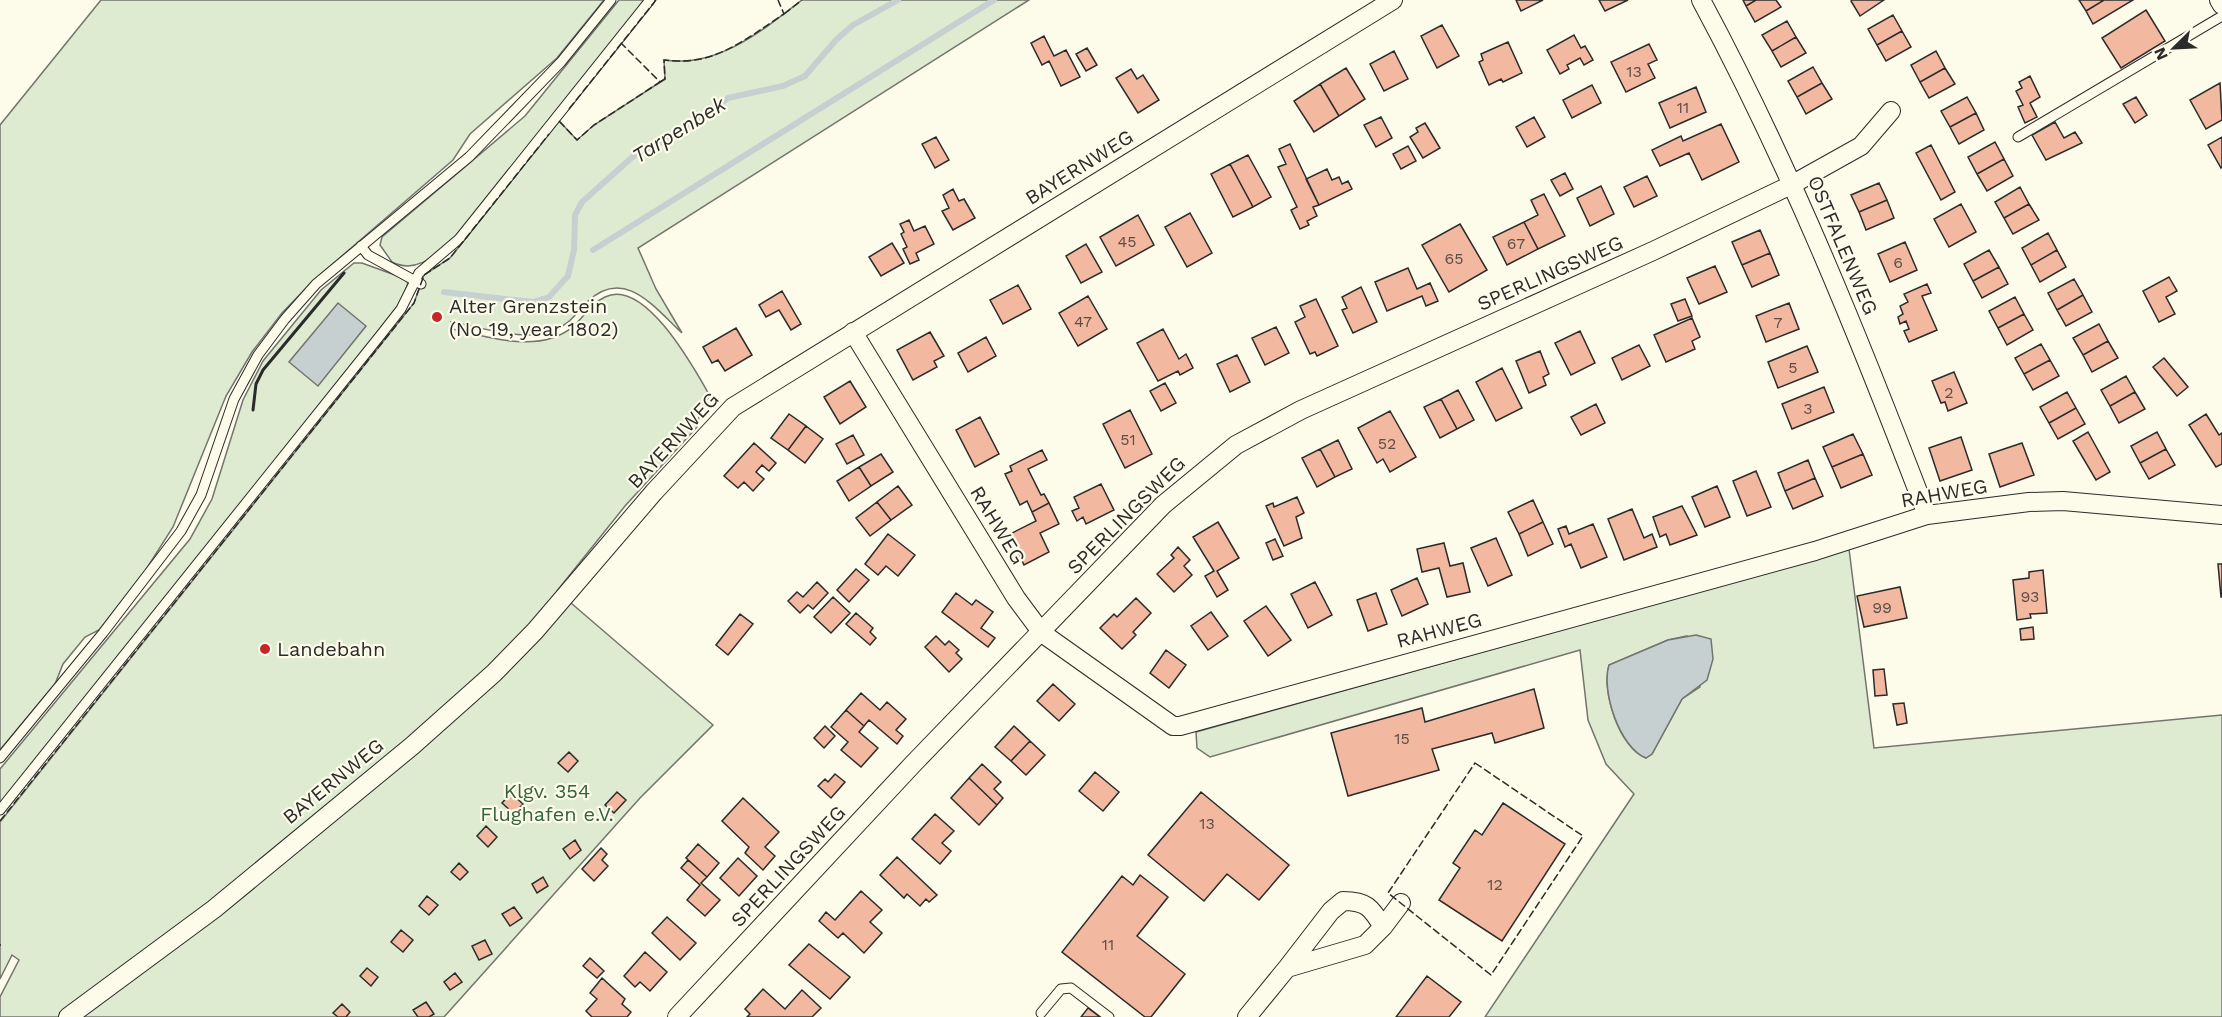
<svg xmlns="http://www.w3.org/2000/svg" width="2222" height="1017" font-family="'Work Sans',sans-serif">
<rect width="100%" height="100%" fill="#fdfbea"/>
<path fill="#deebd1" stroke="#74746e" stroke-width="1.5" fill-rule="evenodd" d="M101 0H604L557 58 470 134 453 160 313 281 282 313 252 352 226 396 173 527 145 571 99 630 85 637 63 664 55 684 0 750V125Z
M619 0H646L456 237C437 253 418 275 392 262L380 245 382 237 525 116Z
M802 0H1029L638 248 656 289 682 333C654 307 624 266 587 302 575 315 569 325 552 331 521 342 482 327 451 322L453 329C482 336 522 348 552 338 583 328 582 308 605 297 645 277 695 370 710 396L701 407 697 427 625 506 557 591 713 725 640 798 444 1017H0V997L19 960 12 955 0 979V822L414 303 424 275 450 258 559 121 577 140 594 125 665 79 664 60C717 68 762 31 802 0Z
M354 263H362L403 278 408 283 399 307 0 807V769L190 539 212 499 243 400 263 361 321 290Z
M1848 541 1874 748 2222 715V1017H1485L1634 794 1606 764 1588 720 1580 650 1210 757 1197 748 1196 732 1721 585ZM1687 636 1700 687 1682 699 1652 754 1646 758C1619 748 1601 690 1609 665L1668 640Z"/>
<path fill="#c7d0d0" stroke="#74746e" stroke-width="1.5" d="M338 303 366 326 318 386 289 362Z
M1696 635 1711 639 1713 659 1707 680 1682 699 1652 754 1646 758C1619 747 1601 690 1609 665L1668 640Z"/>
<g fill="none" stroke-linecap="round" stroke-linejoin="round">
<path stroke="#c7d0d0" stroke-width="6" d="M593 250 994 0
M444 292 533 302 549 297 568 276 574 250 575 215 582 202 637 153 660 143 707 115 728 98 783 86 805 76 836 40 853 25 898 0"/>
</g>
<path fill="#f2b8a0" stroke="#2b2b2b" stroke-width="1.5" d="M1516 0H1543L1521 11Z
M1599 0H1628L1605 11Z
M1743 0H1756L1746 6Z
M1756 0H1776L1781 7 1755 22 1746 6Z
M1884 0 1860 16 1851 1 1852 0Z
M2079 0H2104L2086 11Z
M2104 0H2133L2093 24 2086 11Z
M2146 10 2165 41 2121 68 2102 38Z
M1893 15 1902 31 1877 45 1868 29Z
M1787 21 1796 37 1772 51 1762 35Z
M1442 25 1459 56 1437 68 1421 36Z
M1902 31 1911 47 1886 61 1877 45Z
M1574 35 1581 48 1585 46 1593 60 1584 65 1580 58 1567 65 1569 69 1560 74 1547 50Z
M1044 36 1054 56 1066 50 1080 77 1061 86 1049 61 1042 65 1031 43Z
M1796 37 1806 53 1781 67 1772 51Z
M1508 42 1522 73 1503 82 1501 79 1489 85 1479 62 1483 60 1481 54Z
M1649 44 1657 60 1648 64 1655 78 1626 92 1611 62Z
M1087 48 1097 65 1086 71 1076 54Z
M1394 51 1408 79 1384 91 1370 64Z
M1936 51 1945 68 1920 82 1911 65Z
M1813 67 1822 83 1797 97 1788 81Z
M1346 68 1365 99 1339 116 1320 84Z
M1945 68 1955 84 1929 98 1920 82Z
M1131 69 1137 79 1143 75 1159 100 1138 113 1116 78Z
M2030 76 2040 97 2030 103 2037 117 2025 123 2018 107 2023 105 2016 91 2022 88 2019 82Z
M1822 83 1832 99 1806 114 1797 97Z
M2220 83 2222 120 2206 129 2190 100Z
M1320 84 1339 116 1314 132 1294 101Z
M1592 85 1601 103 1572 118 1563 100Z
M1696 87 1706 112 1670 128 1659 103Z
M1967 97 1976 113 1950 127 1941 111Z
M2136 97 2147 115 2135 123 2123 104Z
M1976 113 1984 130 1959 144 1950 127Z
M1381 117 1392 138 1376 147 1364 125Z
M1534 117 1545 137 1527 147 1516 127Z
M2055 122 2064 138 2075 132 2082 143 2046 160 2032 135Z
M1425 123 1440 148 1423 158 1410 137 1418 132 1416 128Z
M1721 124 1739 162 1702 180 1689 153 1660 166 1652 150 1681 136 1683 141Z
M936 137 949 160 935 168 922 144Z
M2222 137V167L2221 168 2208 145Z
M1995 142 2004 159 1977 174 1968 157Z
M1290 144 1319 205 1313 207 1317 216 1307 221 1309 225 1300 229 1291 210 1297 207 1278 167 1286 164 1279 149Z
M1931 145 1955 192 1941 200 1916 153Z
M1408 146 1416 161 1401 169 1393 154Z
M1248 155 1271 197 1253 207 1230 164Z
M2004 159 2013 176 1987 191 1977 174Z
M1230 164 1253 207 1233 217 1211 174Z
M1327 169 1332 180 1339 177 1342 184 1348 181 1352 189 1319 205 1306 179Z
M1565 173 1573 189 1560 196 1551 180Z
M1647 176 1657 196 1634 207 1624 187Z
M1879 183 1887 200 1859 212 1851 195Z
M1601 186 1614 214 1590 226 1577 198Z
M2020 187 2029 204 2004 218 1995 202Z
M953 189 959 201 964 199 975 218 953 230 942 211 949 208 943 195Z
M1544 194 1565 236 1538 249 1524 222 1538 215 1531 200Z
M1887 200 1894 218 1866 230 1859 212Z
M1961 204 1976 232 1949 247 1934 219Z
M2029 204 2039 220 2013 234 2004 218Z
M1190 213 1212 253 1187 267 1165 227Z
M1138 215 1154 245 1116 266 1100 237Z
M909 220 914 231 925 226 934 244 916 253 919 260 910 264 903 249 907 247 901 234 904 232 900 224Z
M1524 222 1538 249 1507 265 1493 237Z
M1460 224 1487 270 1449 292 1422 245Z
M1760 230 1770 253 1742 265 1732 242Z
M2048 233 2057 250 2031 265 2022 248Z
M1905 242 1917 270 1890 282 1878 254Z
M892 243 904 263 881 276 869 257Z
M1086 244 1102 272 1081 283 1066 256Z
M1989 250 1999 267 1973 281 1964 264Z
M2057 250 2066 267 2040 282 2031 265Z
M1770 253 1779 275 1752 287 1742 265Z
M1715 266 1727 292 1699 304 1687 278Z
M1999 267 2008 284 1982 298 1973 281Z
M1408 268 1417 289 1430 283 1438 301 1426 306 1422 296 1387 311 1375 282Z
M2169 277 2177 291 2166 297 2175 314 2159 322 2143 291Z
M2074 279 2083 295 2057 310 2048 293Z
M1927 284 1931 293 1922 296 1937 330 1909 342 1904 331 1909 329 1906 321 1900 324 1898 317 1903 314 1900 306 1908 302 1904 294Z
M1018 285 1031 309 1003 324 990 300Z
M1361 287 1377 322 1353 333 1342 310 1347 308 1342 297Z
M782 291 801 324 791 330 779 310 766 317 759 305Z
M2083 295 2092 312 2066 326 2057 310Z
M1088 296 1107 329 1078 346 1059 313Z
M2015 297 2024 314 1998 328 1989 311Z
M1316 299 1338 346 1317 356 1315 352 1310 354 1295 322 1305 317 1300 306Z
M1685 299 1692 316 1678 321 1671 304Z
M1789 303 1799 329 1766 342 1756 316Z
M2024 314 2033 330 2007 345 1998 328Z
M1692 318 1700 337 1692 341 1695 349 1666 362 1654 335Z
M2099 324 2108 341 2083 355 2073 338Z
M1276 327 1289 353 1265 365 1252 338Z
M736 328 752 355 725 371 718 360 712 363 703 347Z
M1163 329 1179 359 1186 354 1193 368 1180 375 1178 371 1158 381 1137 343Z
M1580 331 1595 363 1571 375 1555 343Z
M930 332 944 356 934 361 937 367 913 380 897 350Z
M986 337 996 356 968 372 958 353Z
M2108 341 2118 358 2092 372 2083 355Z
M2041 344 2050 360 2024 374 2015 358Z
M1639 345 1650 366 1622 380 1612 358Z
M1807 346 1818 372 1778 388 1768 362Z
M1540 351 1549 374 1543 377 1546 385 1529 393 1516 361Z
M1237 355 1250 382 1230 392 1217 364Z
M2164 358 2188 387 2177 396 2153 367Z
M2050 360 2059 376 2033 390 2024 374Z
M1502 368 1522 408 1496 421 1476 382Z
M1954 372 1967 403 1948 411 1945 402 1941 403 1932 381Z
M2126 376 2135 392 2110 406 2101 390Z
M850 381 866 407 840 424 824 397Z
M1165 383 1176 403 1161 411 1150 391Z
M1824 387 1834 412 1792 429 1782 404Z
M1458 390 1474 420 1457 429 1441 399Z
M2067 392 2076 408 2049 423 2040 407Z
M2135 392 2145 409 2119 423 2110 406Z
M1441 399 1457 429 1440 438 1424 407Z
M1596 404 1605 423 1581 435 1571 417Z
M2076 408 2085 424 2058 439 2049 423Z
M1130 410 1152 454 1125 468 1103 424Z
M1390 411 1416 457 1390 472 1383 459 1377 463 1358 428Z
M789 414 806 426 788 450 771 438Z
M2206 414 2219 435 2222 433V464L2216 467 2189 425Z
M980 417 999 454 975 467 956 430Z
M806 426 823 439 805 463 788 450Z
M2088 432 2110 472 2096 480 2073 441Z
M2157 432 2166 449 2140 463 2131 446Z
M1853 434 1863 454 1832 467 1823 447Z
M853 435 864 455 847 464 836 444Z
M1961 437 1972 470 1940 481 1929 448Z
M1338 440 1352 469 1335 477 1320 449Z
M754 443 776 463 769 471 762 465 756 472 764 479 753 491 744 482 738 488 724 476Z
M2022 443 2034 475 2000 487 1989 454Z
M1320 449 1335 477 1317 487 1302 458Z
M2166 449 2175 465 2149 479 2140 463Z
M1042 450 1047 460 1028 469 1041 495 1044 494 1049 503 1032 512 1027 501 1020 505 1005 474 1012 471 1010 466Z
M881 454 893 472 871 486 859 467Z
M1863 454 1872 475 1841 488 1832 467Z
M1808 460 1815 478 1785 491 1778 473Z
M859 467 871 486 849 501 837 481Z
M1756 471 1771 507 1747 516 1733 481Z
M1815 478 1823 496 1793 509 1785 491Z
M1101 484 1114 510 1086 524 1083 517 1077 521 1072 511 1079 508 1074 497Z
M898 486 912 505 891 520 877 502Z
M1717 486 1730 517 1705 527 1692 497Z
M1297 497 1304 513 1296 517 1302 538 1284 546 1266 506 1273 503 1274 507Z
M1533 500 1543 522 1519 534 1508 512Z
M877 502 891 520 870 536 856 518Z
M1049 503 1059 524 1040 533 1049 552 1024 565 1010 534 1036 521 1032 512Z
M1682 506 1697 535 1670 545 1666 534 1660 537 1653 517Z
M1632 509 1644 538 1652 534 1657 547 1624 560 1608 519Z
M1218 522 1239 558 1217 571 1228 590 1217 597 1205 576 1214 571 1193 537Z
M1543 522 1553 544 1528 556 1519 534Z
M1593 524 1607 557 1581 568 1571 544 1565 547 1558 529 1566 526 1569 534Z
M888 534 915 555 898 576 886 566 878 575 865 564Z
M1496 538 1512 575 1488 586 1471 548Z
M1275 539 1283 556 1273 560 1266 543Z
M1444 543 1450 566 1463 563 1470 592 1447 597 1439 568 1422 572 1417 549Z
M1178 547 1190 560 1184 566 1192 575 1174 592 1157 574 1174 558 1171 555Z
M2218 564H2222V597H2221Z
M856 569 869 580 849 602 837 590Z
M2043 570 2047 613 2030 614 2031 618 2017 620 2013 580 2029 578V572Z
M1417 578 1428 604 1402 616 1391 590Z
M817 582 828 593 813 609 808 605 800 613 788 601 797 592 803 597Z
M1315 582 1332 615 1308 628 1291 594Z
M1900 587 1907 618 1864 627 1857 596Z
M956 593 972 605 976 600 993 612 981 628 995 638 988 647 942 612Z
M1376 593 1387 624 1368 631 1357 600Z
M833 597 850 613 831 633 814 617Z
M1136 598 1151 613 1133 632 1136 635 1122 649 1100 628 1114 614 1117 617Z
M1266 606 1291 640 1268 656 1244 621Z
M1211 612 1228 636 1208 650 1191 626Z
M856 613 873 628 870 632 876 638 870 645 846 624Z
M740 614 753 624 728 655 716 645Z
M2033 627 2034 639 2021 640 2020 629Z
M936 636 945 645 949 641 959 650 956 653 962 659 949 672 925 647Z
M1166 650 1186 665 1169 688 1150 673Z
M1884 669 1887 695 1875 696 1873 670Z
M1053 684 1075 704 1059 721 1037 701Z
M1534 689 1544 728 1495 743 1492 733 1432 749 1439 770 1348 796 1331 733 1422 708 1425 722Z
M861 693 880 710 887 702 906 719 896 730 903 736 897 744 869 720 864 726 846 710Z
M1904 703 1907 723 1897 725 1893 704Z
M846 710 864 726 859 732 878 748 861 767 841 750 848 742 831 727Z
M825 726 835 736 824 748 814 738Z
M1014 726 1030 741 1011 761 995 747Z
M1030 741 1045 755 1026 775 1011 761Z
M569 752 578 761 568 772 558 763Z
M982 764 1001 782 994 789 1003 798 997 805 969 778Z
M1095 772 1119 792 1103 811 1079 791Z
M835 774 845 782 831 798 818 786 825 779 828 782Z
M969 778 997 805 979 825 951 798Z
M617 792 626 800 614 813 605 805Z
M1201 792 1289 865 1259 900 1227 874 1204 901 1148 855Z
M511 793 523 804 514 814 502 803Z
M743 798 779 832 765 847 775 856 763 870 745 853 749 847 722 821Z
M1503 803 1565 844 1502 941 1439 900 1460 868 1453 863 1475 830 1482 835Z
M935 814 954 831 942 843 951 851 940 864 912 839Z
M486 826 497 837 488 847 477 836Z
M575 840 581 850 570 859 563 849Z
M698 844 719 863 707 877 686 858Z
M601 848 607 854 602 860 608 866 594 881 582 869Z
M897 857 937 895 929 902 926 899 920 906 907 894 904 898 880 875Z
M738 858 757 876 739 896 720 878Z
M688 860 707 877 701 883 720 900 705 916 687 900 700 885 681 868Z
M459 863 468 872 460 880 451 872Z
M1140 875 1168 897 1137 936 1185 974 1151 1017H1145L1062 952 1122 876 1133 885Z
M543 877 548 886 537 893 532 884Z
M861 891 882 910 870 922 882 933 864 953 843 933 838 938 819 921 826 912 835 920Z
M427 896 438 905 429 915 419 906Z
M514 907 522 918 510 926 502 914Z
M667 917 696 943 680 960 652 933Z
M401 930 413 940 403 952 391 942Z
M485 940 492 954 479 960 472 946Z
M809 944 850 977 830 999 789 965Z
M645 952 667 972 650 991 640 982 635 987 624 976Z
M590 958 604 971 597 978 583 966Z
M367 968 378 977 371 986 360 976Z
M455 973 462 982 450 990 444 982Z
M1427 976 1461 1002 1449 1017H1396Z
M602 978 625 999 622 1004 631 1012 627 1017H592L586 1011 597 999 590 993Z
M763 989 785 1009 802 990 821 1008 812 1017H747L750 1014 745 1009Z
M426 1002 434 1014 429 1017H418L413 1010Z
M342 1004 350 1012 346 1017H338L333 1013Z
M1088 1008 1100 1017H1081Z"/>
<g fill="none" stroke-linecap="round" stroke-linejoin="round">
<g stroke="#2b2b2b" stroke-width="11">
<path id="lane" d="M2018 137 2222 16
M361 246 368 255 421 284
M0 758 103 633 181 531 201 495 234 399 258 355 285 319 316 284 469 157 561 62 611 0
M0 810 383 332 401 309 419 273 459 239 650 0
M1041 1013 1061 989 1071 988 1109 1017"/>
</g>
<g stroke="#2b2b2b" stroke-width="20">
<path id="street" d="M1701 0C1790 165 1860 340 1927 515
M2219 0 2222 5
M853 332 1016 598 1042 633 1173 726H1180L1815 551 1927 515 2029 502 2063 501 2222 515
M1383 927 1401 903
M68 1017 214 909 412 746 494 673 535 631 654 492 733 407 1393 0
M677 1017 913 764 1163 505 1236 445 1301 410 1653 251 1793 184 1861 146 1891 111
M1247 1017 1287 968 1365 945 1383 927C1371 907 1366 901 1343 901L1331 911 1287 968"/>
</g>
<use href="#lane" stroke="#fdfbea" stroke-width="9"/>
<use href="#street" stroke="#fdfbea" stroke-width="18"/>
<path stroke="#2b2b2b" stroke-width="1.5" stroke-dasharray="8 3" stroke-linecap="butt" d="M784 14 802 0
M660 82 665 79 664 60C714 67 744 40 784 14L778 0
M569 109 656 0
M559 121 577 140 594 125 660 82 622 44
M1475 763 1583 836 1491 975 1388 893Z
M0 821 414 303 424 275 450 258 549 134
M0 944V946"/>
<path stroke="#2b2b2b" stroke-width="3" d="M253 410 256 384 263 370 344 273"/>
</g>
<g fill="#c62828" stroke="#fdfbea" stroke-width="2">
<circle cx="437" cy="317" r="6"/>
<circle cx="265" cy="649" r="6"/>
</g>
<g text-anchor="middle" stroke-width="4.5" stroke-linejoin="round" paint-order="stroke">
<g font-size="16" fill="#5d4e48">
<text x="1634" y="77">13</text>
<text x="1683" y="113">11</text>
<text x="1127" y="247">45</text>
<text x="1516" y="249">67</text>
<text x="1454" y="264">65</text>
<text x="1898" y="268">6</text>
<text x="1083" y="327">47</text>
<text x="1778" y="328">7</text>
<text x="1793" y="373">5</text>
<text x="1949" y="398">2</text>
<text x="1808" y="414">3</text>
<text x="1128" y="445">51</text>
<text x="1387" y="449">52</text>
<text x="2030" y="602">93</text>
<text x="1882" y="613">99</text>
<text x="1402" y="744">15</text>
<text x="1207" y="829">13</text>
<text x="1495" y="890">12</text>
<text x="1108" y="950">11</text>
</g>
<g font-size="20" fill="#2b2b2b" stroke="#fdfbea">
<text transform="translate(1079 167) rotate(-32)" y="7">BAYERNWEG</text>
<text transform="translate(1843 245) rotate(67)" y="7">OSTFALENWEG</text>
<text transform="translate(1550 273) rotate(-24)" y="7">SPERLINGSWEG</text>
<text transform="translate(673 440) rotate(-47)" y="7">BAYERNWEG</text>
<text transform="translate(1944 493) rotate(-10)" y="7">RAHWEG</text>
<text transform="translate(1126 515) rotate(-45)" y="7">SPERLINGSWEG</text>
<text transform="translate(998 525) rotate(59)" y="7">RAHWEG</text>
<text transform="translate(1439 630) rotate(-15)" y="7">RAHWEG</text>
<text transform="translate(333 781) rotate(-39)" y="7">BAYERNWEG</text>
<text transform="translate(788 866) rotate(-47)" y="7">SPERLINGSWEG</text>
</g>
<g font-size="20" fill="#2b2b2b" stroke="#fdfbea" text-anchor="start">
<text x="449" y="313">Alter Grenzstein<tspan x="449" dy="23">(No 19, year 1802)</tspan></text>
<text x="277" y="656">Landebahn</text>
</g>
<g font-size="20" fill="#34623c" stroke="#fdfbea">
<text x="547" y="798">Klgv. 354<tspan x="547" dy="23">Flughafen e.V.</tspan></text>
</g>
<g font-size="21" font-style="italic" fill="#2b2b2b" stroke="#fdfbea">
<text transform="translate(679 130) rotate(-32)" y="7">Tarpenbek</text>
</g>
</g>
<g transform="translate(2174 48) rotate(246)" stroke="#fdfbea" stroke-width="4.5" paint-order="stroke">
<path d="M0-4.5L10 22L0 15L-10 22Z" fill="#2b2b2b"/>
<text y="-9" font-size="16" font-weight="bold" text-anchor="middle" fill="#2b2b2b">N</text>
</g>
</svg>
